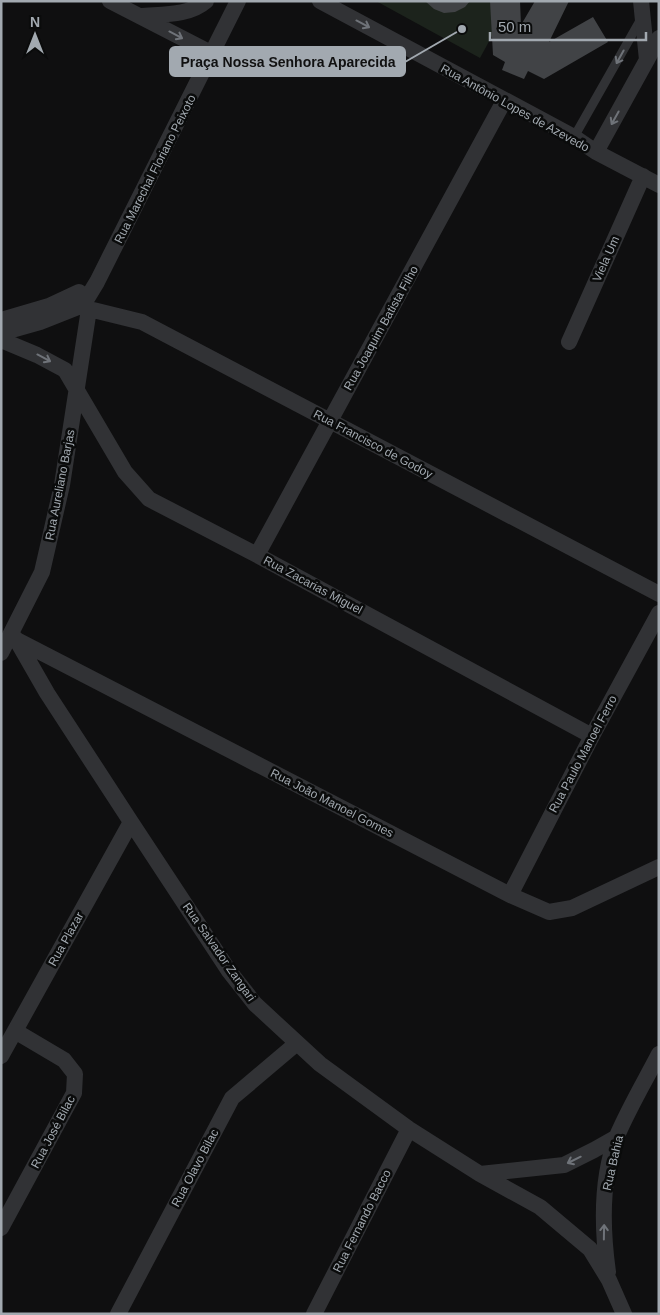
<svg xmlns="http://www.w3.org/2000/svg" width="660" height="1315" font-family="Helvetica,sans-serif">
<rect width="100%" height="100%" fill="#0f0f10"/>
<path fill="#1c231c" d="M376 1H511L480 58Z"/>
<path fill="#414346" d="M425 1H470L465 7 455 12 444 13 434 9Z
M490 1H520L521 25 535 1H569L549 42 593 17 608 42 544 79 528 71 524 79 502 70 505 62 493 55Z"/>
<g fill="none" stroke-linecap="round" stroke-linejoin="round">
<path stroke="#313235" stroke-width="9" d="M574 137 641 19"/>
<path stroke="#313235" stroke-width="16" d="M110 1 213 54
M320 1 574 137 596 152 659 185
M641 1 647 60
M140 16C162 14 189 16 206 1
M596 152 659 38
M70 297 89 309 142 322 659 594
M83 305 97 282 238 1
M1 320 49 306 79 292
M1 333 40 322 83 305
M1 340 37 355 65 370 125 472 149 499 257 555 592 736
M569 342 643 176
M257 555 504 101
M16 639 47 693 131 822 229 971 255 1004 320 1064 409 1129 480 1174 540 1207 590 1249 609 1280 624 1314
M17 640 510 895 549 912 572 908 659 867
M1 653 42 572 62 485 89 309
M510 895 592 736 659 613
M1 1056 131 822
M480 1174 564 1165 594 1150 617 1137
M1 1228 74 1093 75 1074 64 1060 15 1031
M608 1272C602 1229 601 1177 617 1136 629 1108 645 1081 659 1054
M118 1314 232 1098 297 1043
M314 1314 409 1129"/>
</g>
<defs><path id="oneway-shaft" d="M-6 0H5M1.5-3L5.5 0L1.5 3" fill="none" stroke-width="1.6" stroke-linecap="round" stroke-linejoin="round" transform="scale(1.25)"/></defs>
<g stroke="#6f7379">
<use href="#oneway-shaft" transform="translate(363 24) rotate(28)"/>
<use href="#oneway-shaft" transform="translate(176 35) rotate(28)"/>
<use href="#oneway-shaft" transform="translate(620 57) rotate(119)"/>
<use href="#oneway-shaft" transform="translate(615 118) rotate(119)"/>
<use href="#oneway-shaft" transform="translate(44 358) rotate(28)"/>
<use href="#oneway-shaft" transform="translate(574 1160) rotate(154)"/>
<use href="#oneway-shaft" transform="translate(604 1232) rotate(-89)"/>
</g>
<g text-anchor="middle" stroke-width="5" stroke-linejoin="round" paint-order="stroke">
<g font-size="12" fill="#a2a9b0" stroke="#0a0b0b">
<text transform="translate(515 108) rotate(29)" y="4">Rua Antônio Lopes de Azevedo</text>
<text transform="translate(155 169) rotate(-63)" y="4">Rua Marechal Floriano Peixoto</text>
<text transform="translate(606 259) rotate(-66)" y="4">Viela Um</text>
<text transform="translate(381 328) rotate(-61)" y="4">Rua Joaquim Batista Filho</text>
<text transform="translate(373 444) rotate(28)" y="4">Rua Francisco de Godoy</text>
<text transform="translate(60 485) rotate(-79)" y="4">Rua Aureliano Barjas</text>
<text transform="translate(313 585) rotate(28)" y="4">Rua Zacarias Miguel</text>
<text transform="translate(583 754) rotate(-62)" y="4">Rua Paulo Manoel Ferro</text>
<text transform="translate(332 803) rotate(27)" y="4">Rua João Manoel Gomes</text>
<text transform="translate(66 939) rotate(-61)" y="4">Rua Plazar</text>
<text transform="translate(219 952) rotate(55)" y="4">Rua Salvador Zangari</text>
<text transform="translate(53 1132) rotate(-62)" y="4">Rua José Bilac</text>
<text transform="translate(613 1163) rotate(-77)" y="4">Rua Bahia</text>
<text transform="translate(195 1168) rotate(-62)" y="4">Rua Olavo Bilac</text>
<text transform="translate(362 1221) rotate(-63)" y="4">Rua Fernando Bacco</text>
</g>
</g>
<path fill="none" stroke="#a2a9b0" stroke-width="2" d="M462 29L405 62"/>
<circle fill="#a2a9b0" stroke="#0a0b0b" stroke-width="2" cx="462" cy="29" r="5"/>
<rect fill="#a2a9b0" stroke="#a2a9b0" stroke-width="2" x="170" y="47" width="235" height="29" rx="5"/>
<g font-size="14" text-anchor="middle" font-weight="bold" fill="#111">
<text x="288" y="67">Praça Nossa Senhora Aparecida</text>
</g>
<rect width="660" height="1315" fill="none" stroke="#a2a9b0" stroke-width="5"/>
<g transform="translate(35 35)" stroke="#0a0b0b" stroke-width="4" paint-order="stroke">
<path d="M0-4L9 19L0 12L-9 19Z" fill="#a2a9b0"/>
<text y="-8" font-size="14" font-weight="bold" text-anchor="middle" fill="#a2a9b0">N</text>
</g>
<path d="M490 32v8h156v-8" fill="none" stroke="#a2a9b0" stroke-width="2.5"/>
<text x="498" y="32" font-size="15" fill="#a2a9b0" stroke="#0a0b0b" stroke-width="4" paint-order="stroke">50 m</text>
</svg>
